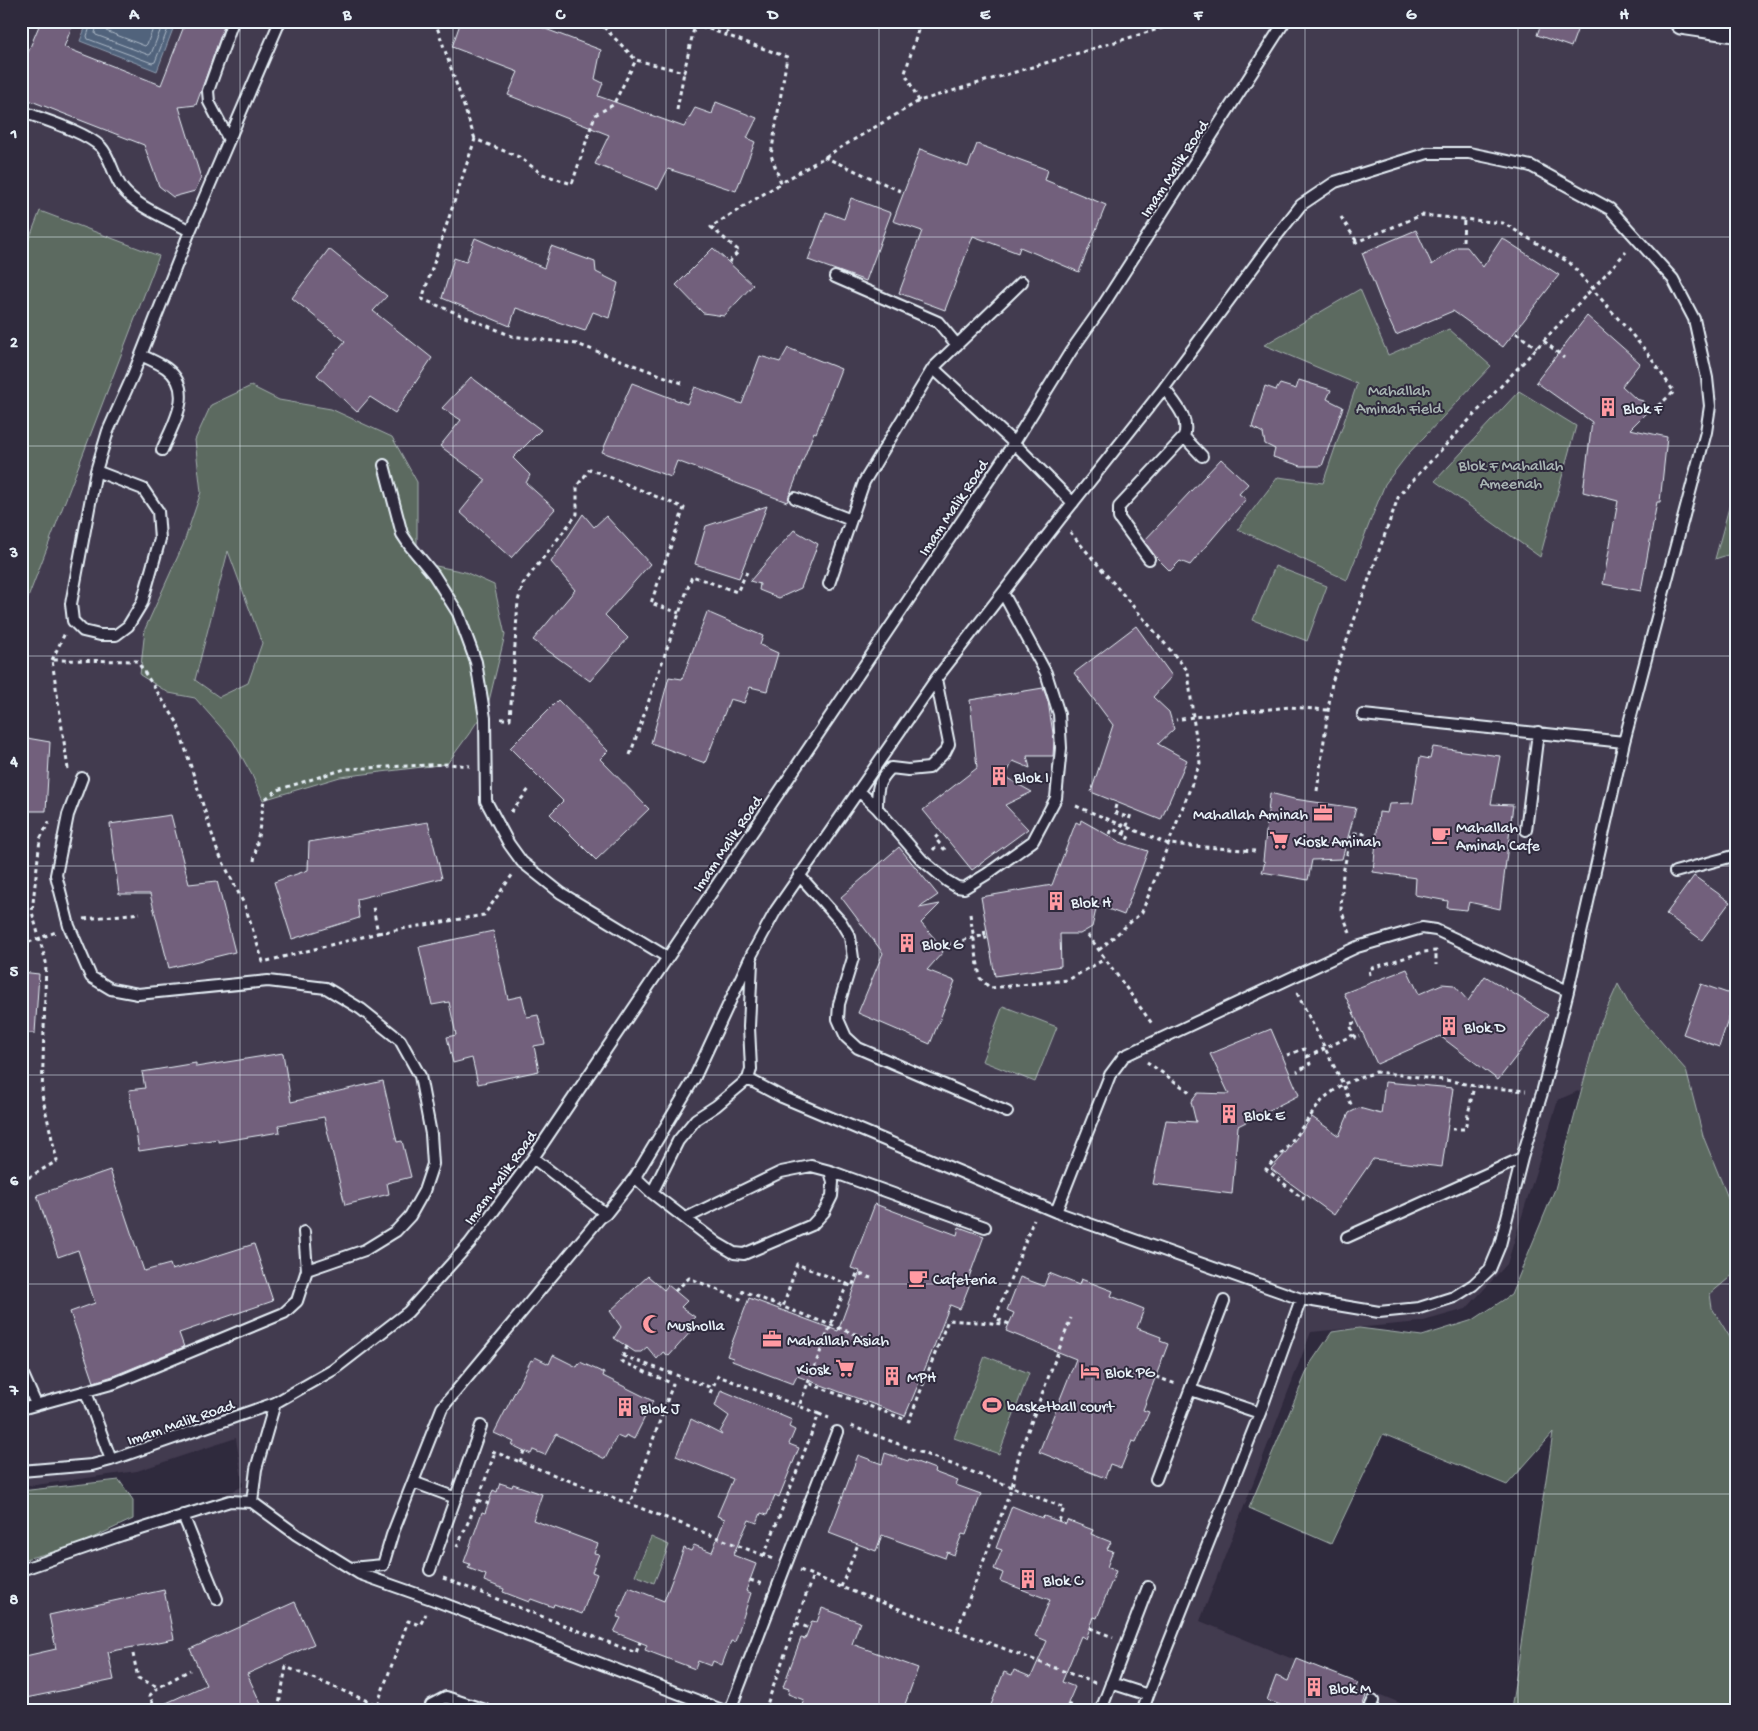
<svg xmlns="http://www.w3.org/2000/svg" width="1758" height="1731" font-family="'Gochi Hand',sans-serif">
<rect width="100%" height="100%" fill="#2f2a3d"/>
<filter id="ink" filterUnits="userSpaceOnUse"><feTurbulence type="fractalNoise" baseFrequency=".02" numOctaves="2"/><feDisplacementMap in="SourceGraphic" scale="10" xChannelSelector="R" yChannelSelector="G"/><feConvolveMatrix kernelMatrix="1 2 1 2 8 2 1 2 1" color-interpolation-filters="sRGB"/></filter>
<g filter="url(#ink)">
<path fill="#433a50" d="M21 21H1737V1448L1607 1078 1558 1100 1507 1264 1466 1309 1420 1322 1311 1332 1200 1621 1417 1710H21V1567L214 1501 243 1486 236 1438 137 1471 21 1487Z"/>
<path fill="#5c6b61" stroke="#a2aeac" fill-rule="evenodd" d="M40 211 159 256 21 616V260Z
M1360 289 1388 355 1449 329 1491 366 1408 454 1385 484 1347 580 1238 529 1278 477 1323 483 1357 384 1264 345Z
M251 386 279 400 331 409 392 437 417 482V562L465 572 494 585 505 635 488 705 471 731 447 764 340 777 263 800 252 775 233 741 195 698 169 693 140 675 145 629 183 545 201 492 195 440 211 405ZM228 551 262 643 248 683 219 697 195 680Z
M1519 391 1576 426 1540 557 1435 481Z
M1737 478V552L1715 559Z
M1275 566 1327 586 1307 641 1253 620Z
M1618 984 1630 1006 1686 1070 1703 1136 1731 1205 1735 1273 1710 1294 1712 1308 1737 1349V1710H1511L1553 1433 1507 1485 1383 1434 1331 1544 1249 1508 1310 1364 1332 1332 1359 1328 1422 1336 1473 1320 1511 1295 1555 1189 1598 1028Z
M1003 1006 1057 1027 1035 1082 982 1061Z
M985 1356 1029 1373 999 1454 954 1438Z
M119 1480 133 1500V1519L73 1547 21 1560V1491Z
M651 1537 669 1545 654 1583 635 1575Z"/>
<path fill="#51637c" stroke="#8d9cae" d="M88 21H176L157 71 80 41Z"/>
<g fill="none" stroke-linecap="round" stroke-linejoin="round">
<path stroke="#acb8c6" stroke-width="1" d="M92 21 87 36 88 39 152 63 155 62 171 21
M98 21 95 33 96 35 149 55 151 54 164 21
M106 21V31L145 46 147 44 156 21"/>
</g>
<path fill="#72617c" stroke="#e8f1f8" d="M41 21H74L64 47 161 85 186 21H226L196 105 179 107 201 178 195 191 173 197 159 186 144 145 21 97V69Z
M461 21H546L543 28 601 50 595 79 603 83 598 96 684 127 695 108 712 114 716 102 757 118 747 138 755 142 736 191 668 169 658 189 595 164 609 135 508 95 518 72 452 47Z
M1542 21H1569L1579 25 1571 47 1537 35Z
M977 144 1048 170 1045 180 1106 205 1079 272 1020 247 1018 253 973 236 945 310 899 293 922 231 893 221 920 149 968 167Z
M851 198 891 213 866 281 808 260 826 212 844 219Z
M1416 230 1432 265 1457 247H1467L1483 267 1502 238 1559 275 1503 347 1453 311 1396 335 1383 307 1362 253Z
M475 238 544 268 551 246 595 262 596 272 618 283 609 318 593 312 585 331 516 308 510 326 442 298 454 258 466 262Z
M713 248 753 285 724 316 703 313 676 285Z
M329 249 387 296 373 311 432 358 395 413 370 397 357 412 317 375 345 341 292 298Z
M1587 316 1640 363 1622 386 1636 399 1643 401 1646 413 1630 429 1667 437 1660 502H1657L1641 591 1603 584 1618 501 1583 492 1592 422 1536 382Z
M788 348 841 369 816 433 814 432 787 502 677 461 671 477 602 452 632 383 687 404 695 387 742 404 760 356 780 362Z
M471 377 541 430 513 458 530 475 526 483 555 509 511 558 460 512 486 480 440 446 461 420 442 408Z
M1299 380 1331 390 1327 399 1343 407 1322 466H1301L1273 457 1275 449 1265 444 1263 433 1252 427 1265 386 1276 390 1280 384 1296 389Z
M1221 459 1248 484 1239 494 1246 499 1190 565 1180 561 1170 571 1155 556 1144 541Z
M767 506 739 578 695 564 706 526Z
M583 514 594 527 606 516 650 564 605 615 628 638 590 681 533 640 575 590 551 562Z
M794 530 818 544 801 588 779 598 759 590 760 584 750 581Z
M707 612 763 636 760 645 778 653 767 691 750 687 744 703 730 699 705 763 651 743 669 677 682 679Z
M1136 626 1172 676 1153 697 1169 712 1174 729 1158 744 1187 760 1161 820 1091 792 1113 725 1074 673Z
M1043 688 1048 701 1054 740 1053 756H1027L1030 768 1013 761 1005 777 1032 792 1005 805 1028 829 972 870 923 810 977 768 970 700Z
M558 700 608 751 600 759 649 809 596 860 550 814 563 801 510 748Z
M21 737 50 742 46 811H21Z
M1433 747 1500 756 1491 804 1513 805 1500 909 1469 902 1467 910 1447 908 1448 901 1415 895 1416 878 1373 872 1379 812 1387 813 1389 804 1413 803 1420 757 1430 759Z
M1270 793 1294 799 1356 808 1342 859 1312 860 1308 880 1262 872 1265 862 1263 861Z
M171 815 189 884 217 881 235 952 169 968 150 894H119L110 824Z
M1081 820 1120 842 1148 851 1124 915 1097 905 1092 927 1080 934H1060L1061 966 995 976 981 897 1052 885 1076 822 1080 824Z
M428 822 442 878 357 899 359 918 292 939 274 882 308 870 309 842Z
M899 847 938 895 919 908 940 904 921 923 936 940 943 952 927 970 955 981 930 1044 858 1013 883 953 841 897Z
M1694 876 1730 902 1702 940 1666 914Z
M493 931 508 999 522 996 527 1017 538 1015 545 1044 534 1046 539 1071 478 1084 472 1058 453 1063 447 1037 456 1035 449 1002 432 1005 419 947Z
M1407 969 1419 994 1442 984 1454 985 1468 1001 1485 976 1548 1015 1498 1080 1440 1036 1377 1064 1344 993Z
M21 972 39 974 35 1033H21Z
M1701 984 1736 996 1719 1047 1683 1034Z
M1271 1029 1299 1095 1238 1126 1232 1194 1153 1184 1166 1120 1196 1122 1191 1102 1198 1093 1229 1094 1210 1054Z
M283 1053 291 1102 383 1081 397 1142 402 1141 411 1177 387 1183 389 1194 345 1205 324 1117 279 1125 280 1132 218 1142V1139L139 1151 129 1090 145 1088 142 1072 196 1063V1067Z
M1385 1082 1453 1088 1442 1167 1373 1159 1334 1215 1271 1169 1286 1152 1312 1117 1339 1136 1349 1113 1359 1108 1381 1114Z
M110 1170 144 1271 170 1264 172 1270 254 1244 273 1301 179 1333 184 1347 113 1376 94 1382 70 1312 95 1303 78 1250 58 1257 37 1195Z
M875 1204 957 1235 959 1227 984 1236 968 1280 971 1281 960 1309 950 1305 931 1354 905 1416 797 1376 793 1384 732 1361 733 1358 727 1356 749 1298 838 1331 860 1271 851 1268Z
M1049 1273 1079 1285 1081 1279 1113 1291 1111 1296 1144 1309 1137 1328 1161 1337 1160 1341 1168 1344 1143 1410 1149 1412 1136 1442 1132 1441 1121 1468 1110 1464 1105 1478 1039 1452 1076 1359 1006 1331 1014 1313 1007 1310 1020 1277 1044 1286Z
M648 1276 664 1290 668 1285 687 1301 681 1307 695 1317 687 1324 693 1329 669 1356 663 1352 657 1359 647 1347 641 1352H635L614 1338 621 1327 610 1311Z
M553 1355 577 1367 580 1362 604 1373 603 1376 653 1401 634 1439 626 1435 624 1439 617 1436 605 1459 556 1434 545 1455 533 1450 531 1454 512 1445 514 1442 494 1433 531 1360 533 1361 535 1357 549 1364Z
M721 1390 792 1420 789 1427 795 1430 789 1444 799 1448 779 1497 775 1495 767 1515 761 1513 757 1523 749 1520 733 1555 756 1564 746 1591 751 1593 735 1642 731 1641 722 1665 713 1661 711 1666 698 1661 695 1669 645 1650 647 1645 614 1632 621 1618 617 1617 629 1587 664 1601 684 1548 691 1551 694 1545 712 1552 725 1519 717 1516 733 1479 676 1456 691 1419 722 1435 720 1432 729 1416 715 1406Z
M885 1453 908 1461 909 1459 935 1469 934 1472 958 1481 956 1485 981 1494 966 1535 962 1534 954 1555 947 1552 945 1558 882 1535 876 1551 829 1533 858 1455 882 1464Z
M500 1483 512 1487 513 1484 542 1494 533 1520 598 1544 594 1553 599 1554 592 1572 597 1574 582 1614 554 1604 553 1607 531 1599 529 1602 503 1592 504 1589 484 1581 486 1575 468 1568 470 1564 464 1562 482 1512 485 1513 493 1490 497 1492Z
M1012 1506 1042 1518 1044 1516 1066 1524 1067 1520 1093 1530 1091 1534 1111 1542 1107 1549 1113 1551 1107 1567 1116 1571 1097 1618 1094 1617 1086 1639 1081 1636 1062 1682 1075 1687 1065 1710H989L1004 1672 1012 1675 1014 1670 1031 1677 1047 1641 1035 1636 1050 1600 1000 1581 1003 1573 994 1569 1002 1550 996 1548Z
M164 1590 174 1639 108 1652 114 1680 21 1699V1657L56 1649 49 1615Z
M295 1602 314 1644 247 1674 261 1704 249 1710H151L206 1685 190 1649Z
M822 1608 860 1622 852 1644 918 1668 903 1710H800L804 1700 788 1694 789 1689 783 1687 801 1638 805 1639 812 1621 817 1622Z
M1297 1659 1358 1683 1354 1691 1366 1696 1361 1710H1279L1280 1705 1267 1700 1276 1676 1288 1681Z"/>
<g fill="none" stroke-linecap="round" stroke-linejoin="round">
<g stroke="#e8f1f8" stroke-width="14">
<path id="lane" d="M21 111C44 120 84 131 101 147 111 158 113 176 122 188 136 207 169 219 190 231
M229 140 209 102 208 91 233 21
M835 277 938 322 957 345
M141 355C149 359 159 363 166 368 196 390 173 424 162 450
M933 368 1022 282
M1184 437 1202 456
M384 465 402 534 410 546 434 575 458 613 476 662 485 718 486 801 509 844 522 862 561 893 667 957
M96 471 143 489 158 511 160 539 142 603 128 626 116 635H100L83 631 73 621 71 604 96 471 108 431 133 375 190 231 280 21
M795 498 851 520
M1149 559 1119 518V507L1184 437C1190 417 1175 404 1164 388
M829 584 864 482 933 368 1014 443 1073 503
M1363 715 1624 742
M859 791 877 808 922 860 947 881 957 887 964 888 987 874 1033 841 1056 798 1061 748 1059 714 1046 673 1003 593
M877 808C877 789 877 782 891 768L908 770 929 768 945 752 949 744 936 679
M1526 830 1538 732
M1675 872 1737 855
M799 875 841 922 850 937 853 958 839 1004 838 1019 846 1037 858 1048 1007 1112
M752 961 749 1027 751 1069 748 1079 782 1097 1056 1212 1301 1299 1260 1413 1148 1695 1111 1683
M533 1158 606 1214
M830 1171 985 1227
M652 1193 678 1141 696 1119 716 1106 748 1079
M686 1218 781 1172 811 1166 830 1171 833 1182 832 1196 824 1212 812 1225 744 1254 734 1253 717 1243 652 1193 635 1177 694 1079 752 954 776 910 936 679 1060 519 1164 388 1275 238 1301 205 1335 182 1428 153H1469L1531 166 1610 209 1673 279 1694 319 1707 378 1710 406 1706 432 1624 742 1568 991 1436 930 1422 928 1357 947 1124 1056 1110 1075 1056 1212
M304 1232 307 1270
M1347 1237 1522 1158
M1301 1299 1379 1312 1419 1308 1454 1297 1473 1285 1490 1269 1500 1245 1522 1158 1542 1093 1568 991
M21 1370 36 1404
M1191 1390 1260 1413
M86 1392 111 1460
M21 1409 115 1383 284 1313 297 1301 307 1270 365 1250 396 1231 410 1216 424 1191 433 1164 431 1134 420 1076 400 1040 361 1009 326 988 268 981 138 994 111 989 91 977 69 926 56 875 68 815 82 778
M21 1471 92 1465 111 1460 275 1403 333 1370 408 1312 470 1243 533 1158 1014 443 1071 351 1100 310 1285 21
M1156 1479 1224 1301
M413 1482 456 1498
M252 1502 256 1469 275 1403
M183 1515 217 1599
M351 1568 383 1565 392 1535 442 1408 600 1218 606 1214 635 1177
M21 1570 122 1535 230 1501 252 1502 297 1535 360 1574 434 1600 722 1710
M430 1570 481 1426
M429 1710 431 1705 446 1697 485 1710
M730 1710 837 1432
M1101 1710 1148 1587
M1143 1710 1148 1695
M1369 1710 1373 1701"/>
</g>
<g stroke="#e8f1f8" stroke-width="30">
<path id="secondary" d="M1683 21 1737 29"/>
</g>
<path stroke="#e8f1f8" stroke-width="3" stroke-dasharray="4 4" stroke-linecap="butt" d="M435 21 475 139
M598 21 636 60
M726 35 731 21
M919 101 905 73 919 27V21
M677 110 684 72
M824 157 903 192
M1341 217 1357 242
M1463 241 1464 219
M1354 243 1422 215 1503 223 1570 263 1647 352 1674 392 1653 410
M729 262 739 251 711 227 781 183
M1592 289 1626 252
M1516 333 1537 348
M1544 341 1564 358
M682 383 577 344 512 336 422 299 475 139 519 157 542 174 572 184 595 115 613 105 636 60 684 72 695 24 787 57 771 155 781 183 919 101 1185 21
M1070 532 1188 671 1193 717 1290 707 1327 710
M52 660 65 633
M501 719H510L518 601 523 584 577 514V486L590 469 684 508 651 603 679 613
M630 755 692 576 737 592 747 572
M68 769 52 660 137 661 177 722 217 850 245 906 263 962 378 933 373 907
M1317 791 1332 682 1399 495 1591 290
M1116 805 1114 812 1129 818
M1076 806 1168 844 1255 851
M511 812 530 788
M1110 834 1112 829 1129 836 1127 840
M1124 834 1131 814
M938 835 935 838 944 849 947 845
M933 850 939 843
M254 861 264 800 277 790 345 769 448 764 470 766
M970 914 980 978 990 988 1068 980 1105 959
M84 919 140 913
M378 933 484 915 513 874
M1350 933 1341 910 1343 873 1351 835 1353 833 1368 834
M985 935 984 929H986
M1088 935 1153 1025
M21 945 56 932
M939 946 985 935 987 942H988
M1099 950 1142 912 1200 763 1193 717 1176 720
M1370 975 1369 969 1423 952 1436 951V965
M1297 993 1343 1084 1352 1107
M1355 1023 1350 1024 1355 1038 1359 1036
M1287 1055 1304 1049 1310 1064 1297 1072
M1307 1057 1353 1035
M1147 1062 1191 1093
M1452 1129H1465L1474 1086
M21 1177 26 1179 57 1161 42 1095 46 962 32 912 40 839 49 822
M1304 1196 1303 1199 1266 1169 1284 1151 1324 1098 1343 1084 1376 1072 1452 1081 1474 1086 1526 1091
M847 1284 852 1287 857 1273 871 1278
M675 1291 689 1278 740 1299 743 1291 783 1307
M1009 1324 995 1318 1034 1219
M825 1340 836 1344
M627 1346 621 1361 673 1384 630 1504
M623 1356 712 1388
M1148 1374 1176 1384
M808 1383C821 1350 834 1317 847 1284L797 1264 783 1307 876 1342
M710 1393 718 1376 799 1406
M819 1414 799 1406 808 1383 909 1421 948 1320 1006 1324
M851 1426 1012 1487 957 1630
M492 1451 773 1559
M520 1462 524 1451
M478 1500 489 1504
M1059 1521 1064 1508 1012 1487 1019 1454 1071 1318
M457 1547 478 1500 495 1452
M764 1556 819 1414 829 1418
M800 1570 841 1587 1095 1683
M443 1578 636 1653 640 1642
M750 1580 762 1584
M841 1587 858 1544
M796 1623 809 1628
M1090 1628 1113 1637
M133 1654 138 1678 158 1687
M1068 1704 1083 1710
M377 1705 408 1621 420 1625 426 1614
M157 1710 149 1696 159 1687 190 1670
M278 1710 286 1667 389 1710
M765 1710 813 1575"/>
<use href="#lane" stroke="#2f2a3d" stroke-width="10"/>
<use href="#secondary" stroke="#2f2a3d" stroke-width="26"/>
</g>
</g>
<path fill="none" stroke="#e8f1f8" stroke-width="1" stroke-opacity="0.55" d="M240 21V1710M453 21V1710M666 21V1710M879 21V1710M1092 21V1710M1305 21V1710M1518 21V1710M21 237H1737M21 446H1737M21 656H1737M21 866H1737M21 1075H1737M21 1284H1737M21 1494H1737"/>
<defs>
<g id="building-bare" transform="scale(1.5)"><path d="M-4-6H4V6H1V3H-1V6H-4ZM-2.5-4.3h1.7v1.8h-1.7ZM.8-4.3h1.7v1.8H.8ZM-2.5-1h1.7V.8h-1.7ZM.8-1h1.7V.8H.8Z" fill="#ff9aa2" stroke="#2f2a3d" stroke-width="2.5" paint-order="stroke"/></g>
<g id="office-bare" transform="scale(1.5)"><path d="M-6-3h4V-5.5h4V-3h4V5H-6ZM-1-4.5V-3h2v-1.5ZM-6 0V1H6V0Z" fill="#ff9aa2" stroke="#2f2a3d" stroke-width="2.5" paint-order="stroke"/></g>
<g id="cafe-bare" transform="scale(1.5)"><path d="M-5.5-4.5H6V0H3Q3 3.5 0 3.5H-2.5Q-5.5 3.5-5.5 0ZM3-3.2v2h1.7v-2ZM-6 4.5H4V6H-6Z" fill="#ff9aa2" stroke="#2f2a3d" stroke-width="2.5" paint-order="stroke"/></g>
<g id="supermarket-bare" transform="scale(1.5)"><path d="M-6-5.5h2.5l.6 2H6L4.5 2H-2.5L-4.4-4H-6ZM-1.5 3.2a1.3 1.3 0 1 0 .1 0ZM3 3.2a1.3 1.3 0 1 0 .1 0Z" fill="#ff9aa2" stroke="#2f2a3d" stroke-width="2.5" paint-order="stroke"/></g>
<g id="mosque-bare" transform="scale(1.5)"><path d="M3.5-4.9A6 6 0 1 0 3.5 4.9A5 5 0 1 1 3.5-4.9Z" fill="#ff9aa2" stroke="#2f2a3d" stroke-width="2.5" paint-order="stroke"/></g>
<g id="hotel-bare" transform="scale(1.5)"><path d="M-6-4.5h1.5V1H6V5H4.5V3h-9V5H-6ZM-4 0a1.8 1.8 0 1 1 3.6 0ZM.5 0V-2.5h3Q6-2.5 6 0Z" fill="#ff9aa2" stroke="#2f2a3d" stroke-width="2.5" paint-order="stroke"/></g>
<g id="stadium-bare" transform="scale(1.5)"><path d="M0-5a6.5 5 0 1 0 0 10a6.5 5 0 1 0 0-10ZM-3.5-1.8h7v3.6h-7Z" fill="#ff9aa2" stroke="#2f2a3d" stroke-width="2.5" paint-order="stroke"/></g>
</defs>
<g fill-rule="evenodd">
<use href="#building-bare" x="1608" y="407"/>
<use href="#building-bare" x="999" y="776"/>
<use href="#office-bare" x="1323" y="813"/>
<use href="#cafe-bare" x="1441" y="835"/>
<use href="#supermarket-bare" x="1279" y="840"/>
<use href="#building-bare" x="1056" y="901"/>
<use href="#building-bare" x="907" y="943"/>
<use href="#building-bare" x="1449" y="1026"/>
<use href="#building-bare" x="1229" y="1114"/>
<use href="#cafe-bare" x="918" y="1278"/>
<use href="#mosque-bare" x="652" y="1324"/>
<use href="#office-bare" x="772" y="1339"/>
<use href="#supermarket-bare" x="845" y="1368"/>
<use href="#hotel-bare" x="1090" y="1371"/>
<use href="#building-bare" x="892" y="1376"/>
<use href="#stadium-bare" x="992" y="1405"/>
<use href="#building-bare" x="625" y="1407"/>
<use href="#building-bare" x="1028" y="1579"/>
<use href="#building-bare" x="1314" y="1687"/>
</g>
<g text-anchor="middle" stroke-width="4" stroke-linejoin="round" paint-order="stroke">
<g font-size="16" fill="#e8f1f8" stroke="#2f2a3d">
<text transform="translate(1173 168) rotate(-57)" y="6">Imam Malik Road</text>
<text transform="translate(952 507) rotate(-56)" y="6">Imam Malik Road</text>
<text transform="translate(726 843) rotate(-56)" y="6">Imam Malik Road</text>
<text transform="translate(499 1177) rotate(-54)" y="6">Imam Malik Road</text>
<text transform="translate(180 1421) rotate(-19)" y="6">Imam Malik Road</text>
</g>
<g font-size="16" fill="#a9b5b4" stroke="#2f2a3d">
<text x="1399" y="395">Mahallah<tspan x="1399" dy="18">Aminah Field</tspan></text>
<text x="1511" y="470">Blok F Mahallah<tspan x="1511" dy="18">Ameenah</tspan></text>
</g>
<g font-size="16" fill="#e8f1f8" stroke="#2f2a3d" text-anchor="start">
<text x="1623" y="413">Blok F</text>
<text x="1014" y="782">Blok I</text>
<text x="1308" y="819" text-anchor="end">Mahallah Aminah</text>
<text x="1456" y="832">Mahallah<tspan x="1456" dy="18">Aminah Cafe</tspan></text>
<text x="1294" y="846">Kiosk Aminah</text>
<text x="1071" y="907">Blok H</text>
<text x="922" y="949">Blok G</text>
<text x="1464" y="1032">Blok D</text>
<text x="1244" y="1120">Blok E</text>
<text x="933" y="1284">Cafeteria</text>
<text x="667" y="1330">Musholla</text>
<text x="787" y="1345">Mahallah Asiah</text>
<text x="830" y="1374" text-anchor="end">Kiosk</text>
<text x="1105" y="1377">Blok PG</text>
<text x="907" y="1382">MPH</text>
<text x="1007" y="1411">basketball court</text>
<text x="640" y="1413">Blok J</text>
<text x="1043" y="1585">Blok C</text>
<text x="1329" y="1693">Blok M</text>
</g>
</g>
<rect width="1758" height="1731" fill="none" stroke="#2f2a3d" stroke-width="55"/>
<rect x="28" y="28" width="1702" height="1676" fill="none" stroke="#e8f1f8" stroke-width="2"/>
<g font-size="16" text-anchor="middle" font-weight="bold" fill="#e8f1f8">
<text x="134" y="19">A</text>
<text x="347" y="19">B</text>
<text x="560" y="19">C</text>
<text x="773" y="19">D</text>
<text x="985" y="19">E</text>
<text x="1198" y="19">F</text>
<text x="1411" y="19">G</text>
<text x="1624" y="19">H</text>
<text x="14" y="138">1</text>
<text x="14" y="347">2</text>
<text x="14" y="557">3</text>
<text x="14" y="766">4</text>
<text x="14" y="976">5</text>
<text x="14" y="1185">6</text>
<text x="14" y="1395">7</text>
<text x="14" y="1604">8</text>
</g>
</svg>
